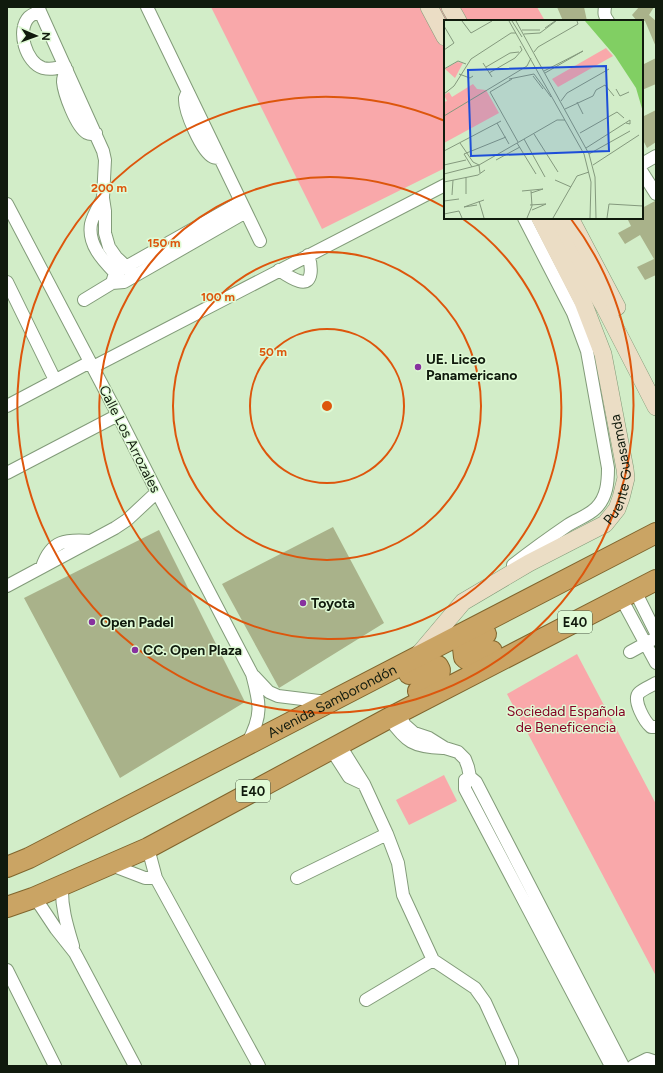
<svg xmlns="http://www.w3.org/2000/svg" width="663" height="1073" font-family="Figtree,sans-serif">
<rect width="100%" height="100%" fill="#d2edc8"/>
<path fill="#f9a8aa" d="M211 7H537L545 21H445V168L322 229Z
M577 654 656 804V976L507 694Z
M444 775 457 801 409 825 396 800Z"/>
<path fill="#a9b28a" d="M557 7H584L587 21H563Z
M639 7H654L649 15 656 21V47L645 21H637L632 15Z
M656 58V84L642 90V65Z
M656 110V142L647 148 642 138V117Z
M655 201H656V275L645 280 637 267 654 259 640 235 625 244 618 233 631 226 627 218H642V208Z
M333 527 384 623 279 688 222 584Z
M159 530 245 702 120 778 24 598Z"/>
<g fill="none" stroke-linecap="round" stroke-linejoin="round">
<g stroke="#829b79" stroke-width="14">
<path id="minor" d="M38 7 103 151 105 160 103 198 105 211V233L109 247 116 257 135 275
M147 7 260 241
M605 7C604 13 604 16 608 21
M40 11C37 13 32 14 29 17 16 30 26 63 43 68 51 70 58 68 65 66
M67 70C64 74 63 77 63 82 64 93 76 127 87 133 89 134 93 134 96 133
M187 93C187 93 185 98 185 98 184 111 202 152 213 157 214 158 218 158 219 158
M642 164 656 156
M642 172 656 194
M103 198C99 206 93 215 91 224 87 247 107 264 120 278
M7 204 118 415 157 492 252 674C260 704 263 715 247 744
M279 270C285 274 292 279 299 281 315 286 311 263 308 255
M7 282 55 380
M112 283 115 273 241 202
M84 300 112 283 124 282 246 212
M93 367 445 185
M7 406 90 362
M7 473 118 415
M513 565C531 551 549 538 568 525 577 519 588 516 596 508 607 497 608 482 608 468L587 351 573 313 524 218
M42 567C51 540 66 539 91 541
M7 586 115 528 127 520 157 492
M635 591 656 633
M621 598 656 663
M630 652 652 640
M254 676 269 692 278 696 327 702
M656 683C651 686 643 689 639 693 632 700 645 722 651 727H656
M398 713 405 725 414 733 429 738 445 748 458 752 465 759 468 767 470 777 476 782 623 1066
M389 718C406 742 413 747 443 748
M339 744 364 784 387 834 398 863 403 895 433 960 475 988 485 1002 512 1061V1066
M331 749 349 777 364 784
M470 777 465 780V789L611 1066
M148 848 156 878 259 1066
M111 865 145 878H156
M297 878 387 834
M62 885C61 907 67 926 73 946
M33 898 40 905 56 929 75 953 135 1066
M7 970 55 1066
M366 1000 433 960
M633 1066 647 1059 653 1061 656 1066"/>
</g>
<g stroke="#829b79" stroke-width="18">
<g id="secondary">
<path d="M429 7 445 37"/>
<path d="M450 7 458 21"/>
<path d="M554 218 605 308 656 407"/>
<path d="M570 218 617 307"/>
<path id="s1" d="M419 654 463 602 529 563 605 524 617 509 621 498 626 478 625 469 603 354 583 302 540 218"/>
</g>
</g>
<g stroke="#80652d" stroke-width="22">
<g id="trunk">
<path d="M486 634 466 645 463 648 464 657C472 666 484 656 492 651"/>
<path d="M409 674 431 664 438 666 440 670 439 677 418 691"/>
<path id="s2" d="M7 867 29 858 656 533"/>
<path d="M7 907 33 898 148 848 389 718 656 580"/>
</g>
</g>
<use href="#minor" stroke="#fff" stroke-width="12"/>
<use href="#secondary" stroke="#ebddc5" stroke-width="17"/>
<use href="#trunk" stroke="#caa464" stroke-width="20"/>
</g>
<g fill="none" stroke="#dd560c" stroke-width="2">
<circle cx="327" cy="406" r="77"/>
<circle cx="327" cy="406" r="154"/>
<path d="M463 219A231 231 0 1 1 444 207"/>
<path d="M571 219A308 308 0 1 1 445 121"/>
</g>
<g fill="#87329f" stroke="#dffad5" stroke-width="1.5">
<circle cx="418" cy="367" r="4"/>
<circle cx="303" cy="603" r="4"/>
<circle cx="92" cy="622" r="4"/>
<circle cx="135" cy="650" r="4"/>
</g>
<g text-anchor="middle" stroke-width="3" stroke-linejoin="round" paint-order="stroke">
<g fill="#dffad5" stroke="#4e5d49" stroke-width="1">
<rect x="558" y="611" width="34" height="22" rx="3"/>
<rect x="236" y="780" width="34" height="22" rx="3"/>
</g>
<g font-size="13" font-weight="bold" fill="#101a0d">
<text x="575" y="627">E40</text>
<text x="253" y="796">E40</text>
</g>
<g font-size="14" font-weight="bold" fill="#101a0d" stroke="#dffad5" text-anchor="start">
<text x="426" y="364">UE. Liceo<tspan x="426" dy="16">Panamericano</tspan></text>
<text x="311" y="608">Toyota</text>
<text x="100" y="627">Open Padel</text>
<text x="143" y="655">CC. Open Plaza</text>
</g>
<g font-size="14" fill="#101a0d" stroke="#dffad5">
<text transform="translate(130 439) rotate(63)" y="5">Calle Los Arrozales</text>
<text dy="5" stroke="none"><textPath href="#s1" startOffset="289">Puente Guasamda</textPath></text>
<text dy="5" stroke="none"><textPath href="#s2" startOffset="365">Avenida Samborondón</textPath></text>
</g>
<g font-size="14" fill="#840424" stroke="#dffad5">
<text x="566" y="716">Sociedad Española<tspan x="566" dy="16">de Beneficencia</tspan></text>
</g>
</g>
<g transform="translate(444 20)">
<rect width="199" height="199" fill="#d2edc8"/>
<path d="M162 28 169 36 114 67 108 59ZM13 42 19 43 11 58 1 49ZM29 64 33 69 42 70 55 93 0 123V82L3 81 0 75 5 72 8 77Z" fill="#f9a8aa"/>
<path d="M141 1H199V92L192 68 171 36Z" fill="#81cf63"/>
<path fill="none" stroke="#84997d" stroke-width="1" d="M18 1 27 13 48 1M65 1 140 134 147 162 146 198M68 1 78 17M72 1 145 134 151 157 152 198M0 6 10 23 0 30M101 8 111 1M78 10H96M80 14 96 13 112 1M90 32 94 27 134 4 133 1M39 43 48 57M42 47 66 33 75 32M0 49 14 41 22 44M100 51 139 31 101 53M45 53 71 38 78 30 76 26M15 54 26 58 29 56M89 56 99 69M65 59 90 54 107 77M68 59 46 72 74 122M172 69 176 76 185 72M0 74 10 66 27 39 67 13H72M117 81 123 73 165 49M133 82 139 94M121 89 149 76 152 70 161 65 170 76M0 96 83 46 87 38M53 103 65 124M136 113 173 92 180 98M90 114 114 152M80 119 101 157M16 123 29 142 35 145 36 153M73 123 92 154M142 128 186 100V104L182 103M0 131 57 101M20 134 62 117M20 134 28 147M145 134 186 111M52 140 76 127M0 145 22 140M149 145 195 115M0 154 35 145 113 100H121M111 160 127 167M0 162 34 155 41 150M78 171 99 169 87 173M22 174V157M8 175 9 160M0 181 15 179M35 181 40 198M33 185 20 187 40 180M86 185 102 184 88 190M0 194 15 191 18 198M83 198 88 186 87 171M109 198 133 156 145 152M163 198 165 184 199 186"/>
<path fill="#1d4ed8" fill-opacity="0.15" stroke="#1d4ed8" stroke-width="2" d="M162 46 165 131 27 136 24 50Z"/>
<rect width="199" height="199" fill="none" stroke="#101a0d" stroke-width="2"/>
</g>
<circle cx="327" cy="406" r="6" fill="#dd560c" stroke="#dffad5" stroke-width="2"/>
<g font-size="12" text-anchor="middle" font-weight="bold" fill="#dd560c" stroke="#dffad5" stroke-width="3" stroke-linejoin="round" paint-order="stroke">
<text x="109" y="192">200 m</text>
<text x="164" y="247">150 m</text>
<text x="218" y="301">100 m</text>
<text x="273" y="356">50 m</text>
</g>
<rect width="663" height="1073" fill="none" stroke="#101a0d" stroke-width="16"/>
<g transform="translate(36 36) rotate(92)" stroke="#dffad5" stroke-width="3" paint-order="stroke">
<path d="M0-3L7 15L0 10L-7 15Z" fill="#101a0d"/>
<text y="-6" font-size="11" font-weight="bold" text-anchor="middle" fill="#101a0d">N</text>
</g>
</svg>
